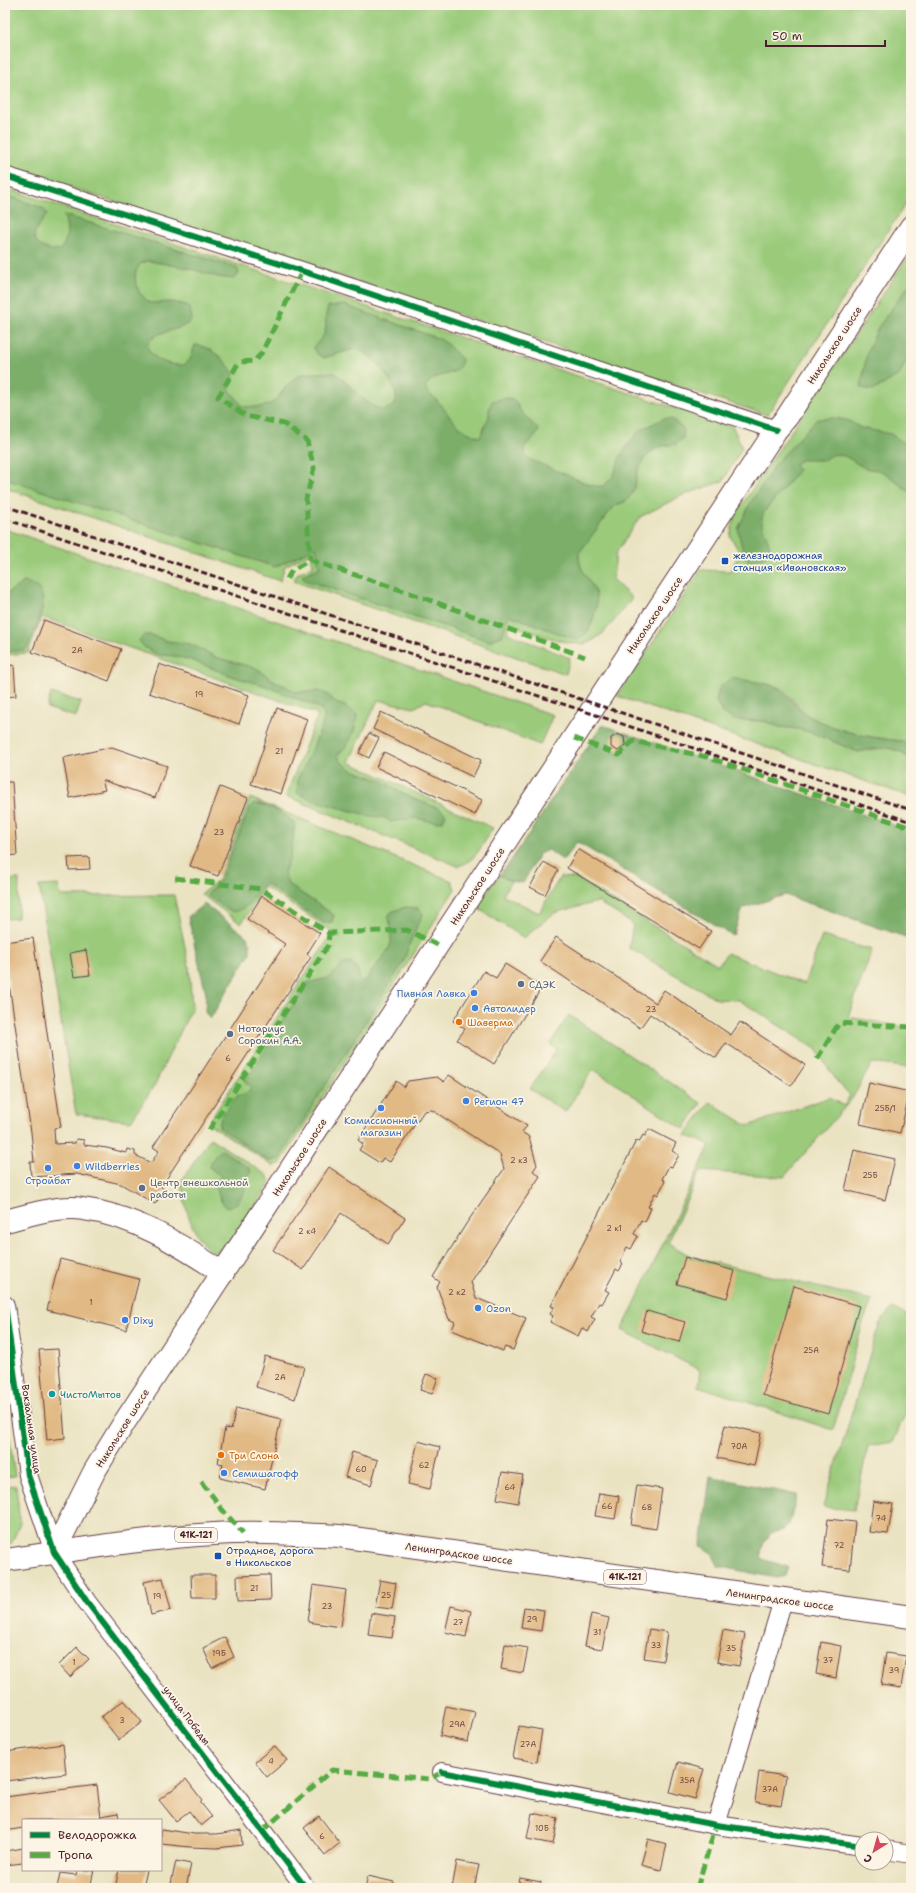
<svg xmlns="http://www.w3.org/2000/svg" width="916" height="1893" font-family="'Shantell Sans',sans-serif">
<rect width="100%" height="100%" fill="#fcf5e5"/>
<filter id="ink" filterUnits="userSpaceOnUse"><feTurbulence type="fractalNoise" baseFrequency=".025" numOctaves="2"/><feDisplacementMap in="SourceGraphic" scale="8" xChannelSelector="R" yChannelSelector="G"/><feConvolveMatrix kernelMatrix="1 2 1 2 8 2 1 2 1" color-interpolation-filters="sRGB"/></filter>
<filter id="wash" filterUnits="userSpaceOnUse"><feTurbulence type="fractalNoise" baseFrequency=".012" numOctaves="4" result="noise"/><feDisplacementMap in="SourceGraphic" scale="16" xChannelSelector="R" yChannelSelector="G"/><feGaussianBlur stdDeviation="0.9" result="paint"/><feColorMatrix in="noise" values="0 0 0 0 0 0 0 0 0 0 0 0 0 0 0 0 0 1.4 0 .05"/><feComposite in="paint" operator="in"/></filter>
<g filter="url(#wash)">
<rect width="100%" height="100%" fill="#eae3c2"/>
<path fill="#9aca7a" stroke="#727452" d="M5 5H911V196L767 415 5 166Z
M5 188 733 427 742 448 723 481 681 496 640 517 616 553 613 580 632 598C620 612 605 637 587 643 573 648 527 630 510 625L507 633 570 658 566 674 293 581 298 573 313 566 311 553 285 566 280 581 5 488Z
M911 252V742C878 739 844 734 814 719 799 712 791 692 777 687 764 682 747 681 732 678L735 720 764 721 780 727 798 729 813 733 858 752 873 749 888 748 901 752 911 760V797L617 696 701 570 730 571 740 553 730 536 735 515Z
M5 529 553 715 540 745 426 701 414 708 378 700 349 762 493 828C483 843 476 862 458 866L286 796 318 714 42 617 28 653 5 655Z
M51 693 81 702 76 717 47 708Z
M250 798 452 881 455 889 280 1164 273 1166 208 1123 331 935 330 930 265 887 241 924 201 894 218 880Z
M499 875 511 881 503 895 539 913 560 877 576 878 718 965 727 953 804 984 822 936 872 950 848 1017 911 1028V1068L872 1063 852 1099 784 1177 700 1171 668 1243 692 1257 872 1300 862 1325 833 1430 698 1386 700 1370 622 1330 710 1145 685 1135 710 1102 748 1126 830 1097 844 1106 850 1095 838 1083 816 1049 739 1000 717 999 629 948 633 924 598 902 554 913 524 938 476 907Z
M19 879 18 918 5 919V880Z
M58 885 61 896 174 895 189 966 192 1008 154 1086 131 1121 76 1114 39 886Z
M569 1015 701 1103 684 1129 593 1069 565 1112 530 1089 557 1049 550 1044Z
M210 1138 268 1176 270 1184 225 1250 213 1252C192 1240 184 1204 181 1182Z
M892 1308 911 1317V1401L893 1442 868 1446 854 1510 823 1507 877 1331 880 1323Z
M5 1406 15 1476 5 1477Z
M16 1485 20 1524 11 1544 5 1545V1486Z"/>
<path fill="#7bae6a" stroke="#62664a" d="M5 195 43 208 47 214C44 220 39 224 36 230 29 245 48 251 59 250 70 240 67 227 64 215L237 268 239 274 233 279 218 277 188 268 149 261 141 263 136 271 135 278 139 292 149 303 172 302 187 305 191 312 192 319C180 335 156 326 147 346 152 360 169 366 184 365L190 360 195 345C209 345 229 362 234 375L229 389 243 407C251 406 261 408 268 405 282 399 285 379 304 374 309 373 330 372 334 373 348 379 377 424 393 405 405 392 378 364 368 355 364 352 359 351 354 349L324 358 317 354 313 347C334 328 321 326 328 307L344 305 440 339 446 343 462 359C460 380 434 369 425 388 429 394 435 398 440 404 453 420 458 431 480 437L489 417V409L492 401 507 398 515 401 522 413 539 430 535 437 524 447 525 454 531 460 588 484 596 486H604L614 475 619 459 627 446 636 434 644 428 665 418 672 419 684 430 683 438 677 444 662 446 655 449 644 459 637 473 635 487 631 495 626 501 613 507 579 553C578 581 605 582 594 616 589 631 590 631 577 640L509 615 502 636 489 641 305 580 302 575 319 568 316 547 275 567 5 479Z
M911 282V352L899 375 874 390 861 388 867 352 879 326Z
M832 418 847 420 861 428 891 434 911 448V493C901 486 891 476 881 471 876 469 870 470 865 468 852 462 839 446 824 460H801L795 464 798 471 764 512C753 535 792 551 749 563L741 544 738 529 751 502 777 462 817 419Z
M24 582C60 588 35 628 27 648L24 650 5 652V595Z
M144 635H152L167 641 190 644 218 658 256 668 270 678 296 692 319 691 327 694 338 704 345 706 357 715C356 729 350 746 338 754L340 761 352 770 380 780 412 798 440 809 446 814 443 821 436 822 413 818 391 822 385 818 370 816 315 801 297 793 298 778 312 750 323 723 324 715 320 708 263 685 234 677 191 660 174 656 158 655 144 647 139 640Z
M732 678C742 680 774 684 780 689 792 698 799 713 814 719 844 734 878 739 911 742V760L901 752 888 748 873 749 858 752 813 733 798 729 780 727 764 721 735 720 722 713 716 700 720 686Z
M602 725 911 831V939L785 895 743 908 733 936 577 842 563 860 548 850 539 854 523 883 511 881 499 875 510 862Z
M253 804C264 802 286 815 295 823L291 854 284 873 289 885 334 915 332 922 324 923 268 885 264 884C256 893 244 918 228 910 221 906 214 900 207 895L220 881 250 807Z
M204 904 246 936 250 943V953L210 1019 205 1012 206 994 188 917Z
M405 907 418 908 423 914 412 937 403 963 279 1159 271 1161 267 1160 219 1127 221 1116 237 1096C244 1094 249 1093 251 1086L245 1083 306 983 328 978 344 964 348 963C356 964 359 970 359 978L364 982 388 950 391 943V926L388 919 389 915 391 912Z
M222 1150 249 1168 251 1171C245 1185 244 1204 227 1208L222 1203 216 1188 221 1176 210 1168C210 1162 216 1153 222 1150Z
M710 1476 797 1495 789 1525 784 1530 771 1533C765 1541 759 1548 762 1559L788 1567 785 1576 776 1578 717 1566 713 1554 701 1546Z"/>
<g id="blocks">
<path fill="#e1b984" d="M44 620 121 649 109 681 32 652Z
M159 664 249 695 239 724 149 693Z
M14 665 16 696 5 697V666Z
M277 708 307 719 281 794 251 784Z
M381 712 481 760 473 777 373 729Z
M369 733 379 738 369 758 359 753Z
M618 734 624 737 625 745 618 751 611 747V738Z
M5 737 8 757H5Z
M112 747 167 766 155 798 102 780 105 790 70 798 63 758Z
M384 752 482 800 475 815 376 767Z
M5 782H12L17 855 5 856Z
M220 787 248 798 218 876 190 866Z
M578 849 711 931 699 949 567 868Z
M89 857 90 869 69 870 68 858Z
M544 862 558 870 545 895 530 887Z
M262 896 320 933 307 954 311 957 161 1187 165 1190 155 1204 121 1184 77 1174 31 1177 30 1162H34L31 1132 5 957V942L33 938 61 1127 54 1128 55 1144 75 1143 76 1139 84 1140V1145L107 1148 126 1153 127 1149 135 1151V1155L151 1163 159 1151 153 1147 285 944 247 919Z
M556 937 656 1003 664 990 731 1035 740 1022 805 1065 791 1086 726 1043 716 1058 650 1014 640 1028 540 961Z
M86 950 90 975 74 977 70 953Z
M505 964 542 987 494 1064 457 1040 465 1029 453 1021 484 971 496 978Z
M449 1075 527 1126 522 1132 529 1137 537 1165 533 1171 540 1176 471 1282 476 1298 526 1318 513 1350 505 1347 503 1351 452 1330 455 1322 449 1319 437 1287 440 1282 433 1277 466 1224 504 1169 500 1154 432 1110 424 1111 390 1162 383 1158 380 1163 359 1150 363 1144 358 1140 396 1081 404 1087 408 1081 437 1077 444 1082Z
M869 1083 910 1092 900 1133 860 1124Z
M649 1129 676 1143 672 1151 679 1155 672 1167 669 1166 662 1179 665 1181 658 1195 655 1193 648 1207 651 1208 645 1222 641 1220 634 1234 638 1236 631 1249 627 1247 620 1262 623 1264 619 1271 616 1269 605 1290 609 1292 602 1304 599 1303 591 1317 595 1319 588 1332 582 1328 578 1336 550 1322 553 1316 550 1314 554 1307 551 1306 636 1141 639 1142 643 1135 645 1136Z
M854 1150 895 1159 885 1200 845 1190Z
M329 1167 405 1218 388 1244 341 1213 303 1270 273 1250Z
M685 1257 735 1271 727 1298 677 1284Z
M60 1259 139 1279 126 1330 47 1310Z
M794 1286 859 1306 828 1414 763 1395Z
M647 1311 685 1322 679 1342 641 1331Z
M58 1349 65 1438 47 1440 39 1350Z
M265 1356 304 1367 295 1399 256 1387Z
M426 1374 438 1378 432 1394 420 1390Z
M236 1408 281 1419 265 1489 220 1478 223 1464 218 1463 225 1428 231 1429Z
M725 1425 761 1433 754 1466 717 1458Z
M418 1441 440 1447 430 1489 408 1484Z
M352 1452 378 1460 371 1485 345 1477Z
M502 1472 523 1475 518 1503 497 1499Z
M637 1485 662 1489 656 1529 631 1525Z
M599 1493 619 1496 615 1519 595 1516Z
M873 1501 893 1504 888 1534 869 1532Z
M828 1519 855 1522 850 1570 822 1567Z
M191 1575H215V1598H192Z
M270 1575 271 1600 238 1601 237 1576Z
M163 1578 171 1610 151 1615 144 1582Z
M380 1580 396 1583 392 1609 375 1607Z
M313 1585 346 1590 341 1627 308 1622Z
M451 1606 471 1611 466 1637 445 1632Z
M524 1607 544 1610 541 1631 521 1628Z
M371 1613 395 1617 392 1638 368 1635Z
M591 1614 609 1618 602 1649 585 1646Z
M649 1629 667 1632 663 1661 644 1658Z
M723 1630 745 1634 739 1666 717 1662Z
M225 1637 234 1657 212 1668 203 1648Z
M821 1642 841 1646 836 1678 816 1674Z
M505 1644 528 1648 523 1673 501 1669Z
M77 1647 89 1659 70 1677 59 1665Z
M886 1653 906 1656 901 1688 881 1685Z
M124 1700 142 1722 119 1740 101 1717Z
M446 1706 475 1712 468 1742 440 1736Z
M519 1726 542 1730 537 1762 513 1758Z
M63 1744 66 1774 5 1781V1752Z
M274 1746 287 1760 267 1777 255 1762Z
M678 1762 704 1769 695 1799 670 1792Z
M759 1772 786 1776 781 1806 755 1802Z
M186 1779 202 1800 200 1802 212 1817 201 1826 189 1811 176 1821 159 1800Z
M97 1785 101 1818 87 1820H23V1828L5 1831V1797Z
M118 1813 119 1820H103L102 1816Z
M532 1813 558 1818 553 1844 527 1839Z
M319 1816 340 1843 325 1855 304 1828Z
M161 1829 194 1834H217L241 1830 242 1845 217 1848 190 1847 161 1844Z
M648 1839 667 1844 661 1870 641 1865Z
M23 1848V1863L5 1865V1851Z
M176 1861 191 1864 186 1888H170Z
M457 1861 479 1865 474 1888H452Z
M77 1870H94L90 1888H57L60 1873 76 1875Z
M119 1870H147L143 1888H115Z
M368 1876 394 1882 392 1888H365Z
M520 1878 541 1882 540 1888H518Z"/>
</g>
</g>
<g filter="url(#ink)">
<use href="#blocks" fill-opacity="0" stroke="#623c42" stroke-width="1"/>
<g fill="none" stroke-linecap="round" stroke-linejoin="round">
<g stroke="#623c42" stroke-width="20">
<path id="minor" d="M5 176 302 271 776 430
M5 1305 28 1475 54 1552 87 1602 306 1888
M442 1772 716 1825 862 1846
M716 1825 783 1600
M886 1850 911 1854"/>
</g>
<g stroke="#623c42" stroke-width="24">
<path id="tertiary" d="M5 1221C30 1215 57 1205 83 1209 136 1216 180 1245 223 1273"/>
</g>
<g stroke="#623c42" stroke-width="24">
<path id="secondary" d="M54 1552 94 1472 124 1423 731 498 776 430 787 417 911 227"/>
</g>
<g stroke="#623c42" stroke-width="24">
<path id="primary" d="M5 1560C75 1550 144 1538 214 1534 256 1531 297 1534 339 1536L911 1617"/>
</g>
<use href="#minor" stroke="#fff" stroke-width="18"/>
<use href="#tertiary" stroke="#fff" stroke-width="22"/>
<use href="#secondary" stroke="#fff" stroke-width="22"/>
<use href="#primary" stroke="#fff" stroke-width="22"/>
<path stroke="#4a1f2b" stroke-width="3" stroke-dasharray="6 3" stroke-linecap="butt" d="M5 506 911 810
M5 519 590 713 911 822"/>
<path stroke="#57aa44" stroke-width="5" stroke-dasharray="10 5" stroke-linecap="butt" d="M302 271 261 354 254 361 239 362 218 397 246 416 284 424 307 441 314 468 306 499 310 560
M287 579 292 570 310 560 413 594 585 657
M574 738 619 755 633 741 707 757 911 828
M175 878 261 889 329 933 407 930 438 945
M817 1059 839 1023 911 1027
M209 1130 328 945 329 933
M201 1482 214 1498 219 1506 243 1533
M262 1831 332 1770 430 1779 442 1772
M697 1888 716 1825"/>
<g stroke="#fcf5e5" stroke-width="8">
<path id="cycleway" d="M5 176 302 271 776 430
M5 1305 28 1475 54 1552 87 1602 306 1888
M442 1772 716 1825 862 1846"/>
</g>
<use href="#cycleway" stroke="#00873e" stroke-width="6"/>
</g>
</g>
<g fill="#1a4fb4" stroke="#fcf5e5" stroke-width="1.5">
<rect x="721" y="557" width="8" height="8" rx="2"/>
<rect x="214" y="1552" width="8" height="8" rx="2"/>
</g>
<g fill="#5c6f8a" stroke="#fcf5e5" stroke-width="1.5">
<circle cx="521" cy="984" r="4"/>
<circle cx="230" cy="1034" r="4"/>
<circle cx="142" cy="1188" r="4"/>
</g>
<g fill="#3f7fe0" stroke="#fcf5e5" stroke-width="1.5">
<circle cx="474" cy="993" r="4"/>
<circle cx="475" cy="1008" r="4"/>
<circle cx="466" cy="1101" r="4"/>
<circle cx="381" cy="1108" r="4"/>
<circle cx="77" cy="1166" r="4"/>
<circle cx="48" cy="1168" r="4"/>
<circle cx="478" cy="1308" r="4"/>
<circle cx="125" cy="1320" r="4"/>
<circle cx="224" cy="1473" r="4"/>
</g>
<g fill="#e8710a" stroke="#fcf5e5" stroke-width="1.5">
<circle cx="459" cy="1022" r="4"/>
<circle cx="221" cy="1455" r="4"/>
</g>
<circle fill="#0f9aa8" stroke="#fcf5e5" stroke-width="1.5" cx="52" cy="1394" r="4"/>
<g text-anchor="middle" stroke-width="3.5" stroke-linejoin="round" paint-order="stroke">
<g font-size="8" fill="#704641">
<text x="77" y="653">2А</text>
<text x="199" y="697">19</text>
<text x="279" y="754">21</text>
<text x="219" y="835">23</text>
<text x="651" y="1012">23</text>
<text x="228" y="1061">6</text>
<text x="885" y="1111">25Б/1</text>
<text x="519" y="1163">2 к3</text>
<text x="870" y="1178">25Б</text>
<text x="614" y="1231">2 к1</text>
<text x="307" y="1234">2 к4</text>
<text x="457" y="1295">2 к2</text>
<text x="91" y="1305">1</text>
<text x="811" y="1353">25А</text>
<text x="280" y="1380">2А</text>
<text x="739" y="1449">70А</text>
<text x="424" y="1468">62</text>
<text x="361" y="1472">60</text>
<text x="510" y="1490">64</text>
<text x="607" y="1509">66</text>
<text x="647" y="1510">68</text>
<text x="881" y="1521">74</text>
<text x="839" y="1548">72</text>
<text x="254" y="1591">21</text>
<text x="386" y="1598">25</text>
<text x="157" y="1599">19</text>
<text x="327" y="1609">23</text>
<text x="532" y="1622">29</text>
<text x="458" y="1625">27</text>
<text x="597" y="1635">31</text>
<text x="656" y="1648">33</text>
<text x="731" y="1651">35</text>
<text x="219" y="1656">19Б</text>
<text x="828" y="1663">37</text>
<text x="74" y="1665">1</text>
<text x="894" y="1673">39</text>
<text x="122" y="1723">3</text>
<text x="457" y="1727">29А</text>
<text x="528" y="1747">27А</text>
<text x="271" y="1764">4</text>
<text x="687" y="1783">35А</text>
<text x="770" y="1792">37А</text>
<text x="542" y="1831">10Б</text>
<text x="322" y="1839">6</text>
</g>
<g fill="#fcf5e5" stroke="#7f5f63" stroke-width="1">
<rect x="175" y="1528" width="42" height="14" rx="3"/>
<rect x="604" y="1570" width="42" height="14" rx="3"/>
</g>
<g font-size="9" font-weight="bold" fill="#4a1f2b">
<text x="196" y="1538">41К-121</text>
<text x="625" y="1580">41К-121</text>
</g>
<g font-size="10" fill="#4a1f2b" stroke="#fcf5e5">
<text transform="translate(834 345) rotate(-57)" y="4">Никольское шоссе</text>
<text transform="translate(654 615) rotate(-56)" y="4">Никольское шоссе</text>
<text transform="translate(477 886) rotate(-57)" y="4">Никольское шоссе</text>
<text transform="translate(299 1157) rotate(-57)" y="4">Никольское шоссе</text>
<text transform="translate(122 1428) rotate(-58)" y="4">Никольское шоссе</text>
<text transform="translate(32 1429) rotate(82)" y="4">Вокзальная улица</text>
<text transform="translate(459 1553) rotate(8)" y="4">Ленинградское шоссе</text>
<text transform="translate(780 1599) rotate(8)" y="4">Ленинградское шоссе</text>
<text transform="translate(187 1715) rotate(53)" y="4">улица Победы</text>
</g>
<g font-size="10" fill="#164399" stroke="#fcf5e5" text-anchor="start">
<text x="733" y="559">железнодорожная<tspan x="733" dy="12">станция «Ивановская»</tspan></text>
<text x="226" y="1554">Отрадное, дорога<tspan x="226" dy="12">в Никольское</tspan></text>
</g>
<g font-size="10" fill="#4e5e75" stroke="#fcf5e5" text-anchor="start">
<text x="529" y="988">СДЭК</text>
<text x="238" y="1032">Нотариус<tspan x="238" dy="12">Сорокин А.А.</tspan></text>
<text x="150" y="1186">Центр внешкольной<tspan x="150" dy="12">работы</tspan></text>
</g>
<g font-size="10" fill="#366cbe" stroke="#fcf5e5" text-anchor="start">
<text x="466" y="997" text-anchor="end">Пивная Лавка</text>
<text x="483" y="1012">Автолидер</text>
<text x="474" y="1105">Регион 47</text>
<text x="381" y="1124" text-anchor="middle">Комиссионный<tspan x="381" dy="12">магазин</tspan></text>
<text x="85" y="1170">Wildberries</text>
<text x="48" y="1184" text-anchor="middle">Стройбат</text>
<text x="486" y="1312">Ozon</text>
<text x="133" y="1324">Dixy</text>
<text x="232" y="1477">Семишагофф</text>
</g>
<g font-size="10" fill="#c56008" stroke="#fcf5e5" text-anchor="start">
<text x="467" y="1026">Шаверма</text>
<text x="229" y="1459">Три Слона</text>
</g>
<g font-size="10" fill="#0d838f" stroke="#fcf5e5" text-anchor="start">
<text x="60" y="1398">ЧистоМытов</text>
</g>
</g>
<rect width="916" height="1893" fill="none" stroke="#fcf5e5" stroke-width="20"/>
<rect x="22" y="1819" width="140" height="52" fill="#fcf5e5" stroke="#b59f9b"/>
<rect x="30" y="1832" width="20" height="6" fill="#00873e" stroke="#b59f9b"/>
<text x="58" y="1839" font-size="12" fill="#4a1f2b">Велодорожка</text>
<rect x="30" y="1852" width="20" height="6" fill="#57aa44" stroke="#b59f9b"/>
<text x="58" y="1859" font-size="12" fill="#4a1f2b">Тропа</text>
<g transform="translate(874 1851) rotate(217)"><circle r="19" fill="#fcf5e5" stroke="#b59f9b"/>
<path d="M0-3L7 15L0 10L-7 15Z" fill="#d1495b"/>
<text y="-6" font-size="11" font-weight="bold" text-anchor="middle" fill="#4a1f2b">С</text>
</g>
<path d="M766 40v6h119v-6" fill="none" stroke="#4a1f2b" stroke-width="2"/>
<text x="772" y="40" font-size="12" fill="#4a1f2b" stroke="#fcf5e5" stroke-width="3" paint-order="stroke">50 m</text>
</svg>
